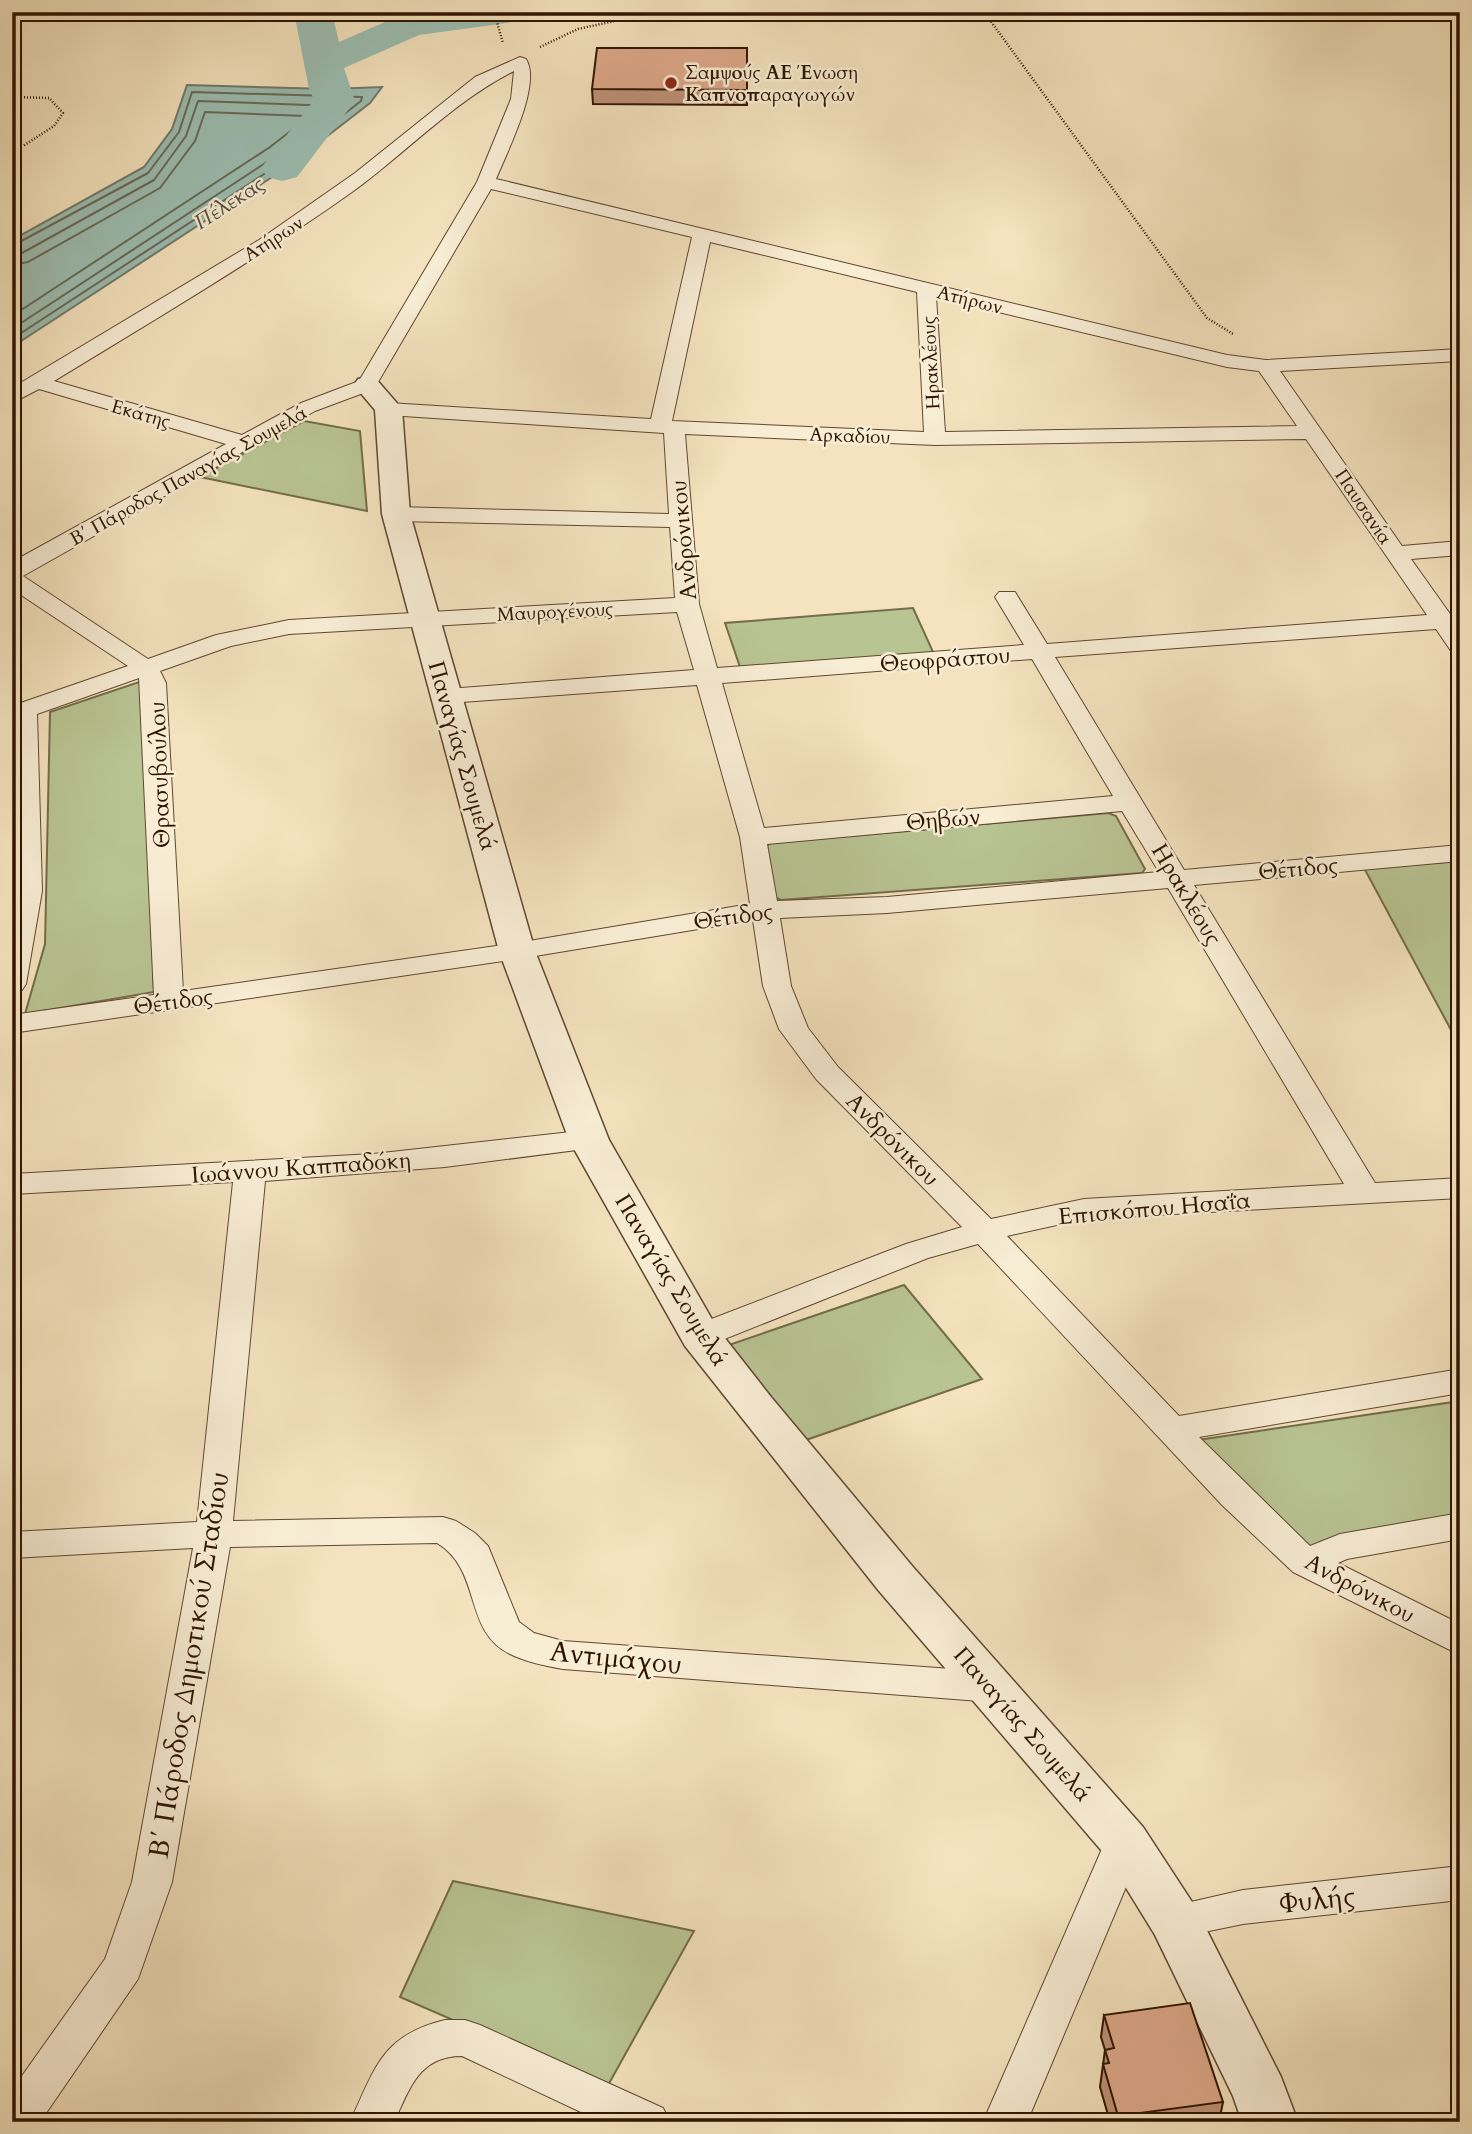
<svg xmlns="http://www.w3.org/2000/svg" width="1472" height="2134" font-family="Cardo,serif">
<rect width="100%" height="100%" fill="#f4e3be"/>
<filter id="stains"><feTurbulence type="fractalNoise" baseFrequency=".00286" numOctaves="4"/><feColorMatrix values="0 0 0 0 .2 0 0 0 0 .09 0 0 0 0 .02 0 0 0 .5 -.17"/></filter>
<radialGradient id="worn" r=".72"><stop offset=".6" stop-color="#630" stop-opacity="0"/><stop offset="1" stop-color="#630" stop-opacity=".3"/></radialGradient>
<path fill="#b9c493" stroke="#746c4a" stroke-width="2" d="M304 421 360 431 367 511 200 477Z
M913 608 934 654 741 670 725 623Z
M142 681 154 992 25 1014 45 944 50 712Z
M1108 813 1116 816 1145 869 1142 873 781 900 770 895 760 850 771 843Z
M1460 861V1043H1458L1364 868Z
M904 1285 982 1379 806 1440 726 1346Z
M1460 1401V1519L1302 1548 1198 1440Z
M453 1881 694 1931 607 2087 400 1997Z"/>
<path fill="#9cbeb2" stroke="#707a6b" stroke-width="2" d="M187 85 329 89 382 87 370 103 286 168 12 347V240L144 167 172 129Z"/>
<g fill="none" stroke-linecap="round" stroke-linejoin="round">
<path stroke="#666a59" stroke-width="2" d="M12 246 148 173 179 132 192 92 362 97 361 101 281 163 12 339
M12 255 22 253 154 180 186 136 198 101 335 106 334 111 276 156 12 329
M12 265 28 262 160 188 195 141 205 112 305 116V120L270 147 12 316"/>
<path fill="#9cbeb2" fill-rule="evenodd" d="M294 12H332L339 42 392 19 420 12H526L520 20 507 23 419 35 344 68 355 101 297 177 282 181 267 177 261 168 314 100 309 89Z"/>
<g stroke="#604830" stroke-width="2">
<path id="minor" d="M520 57 526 59C542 84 507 152 496 179L1227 355 1266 360 1460 349V361L1280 371 1402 546 1460 541V555L1411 559 1460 628V653L1451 651 1436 629 1055 657 1184 870 1460 845V861L1194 885 1375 1183 1460 1178V1198L1084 1219 1007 1236 1179 1416 1460 1369V1393L1199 1437 1310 1546 1340 1534 1460 1513V1539L1347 1559 1338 1563 1460 1624V1655L1293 1572 1222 1505 978 1244 928 1258 712 1344 700 1347 688 1344 683 1336 688 1328 906 1244 962 1227 816 1079 779 1029 763 986 753 920 517 959 12 1033V1015L154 995 139 678 37 714 42 891 26 984 22 990 12 993V706L128 666 12 589V562L226 444 39 389 12 403V388L259 240 355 173 475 77ZM514 71 511 99 477 182 359 381 301 403 242 435 54 381C154 320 256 260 352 192 406 153 454 101 514 71ZM491 189 692 237 651 419 388 403 378 409 388 415 664 433 669 514 396 507 385 514 396 521 670 527 675 598 289 620 216 635 148 659 23 576 315 411 374 389ZM710 242 917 292 924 432 672 421ZM936 297 1227 367 1259 371 1297 426 945 432ZM685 434 935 445 1306 439 1427 615 1047 644 1015 592H999L995 597 1024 645 717 668 699 604ZM677 612 694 670 448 689 439 691 436 696 439 701 448 703 697 685 740 837 750 904 517 943 183 991 166 683 160 671 231 646 289 634ZM1032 659 1113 796 764 828 722 683ZM1122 811 1159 872 887 897 777 901 767 844ZM1168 888 1344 1184 1084 1199 991 1219 838 1067 808 1028 791 986 780 918 887 913Z
M589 1130 600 1133 604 1140 600 1147 445 1167 265 1181 233 1521 443 1517 456 1521 475 1533 488 1546 519 1622 534 1633 563 1641 993 1672 1006 1677 1012 1687 1006 1697 993 1702 563 1669C546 1666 526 1662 510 1654 462 1630 483 1571 437 1543L230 1547 172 1882 138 1979 40 2122H12V2090L105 1959 132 1882 193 1548 12 1558V1532L197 1522 233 1182 12 1194V1174L373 1154Z
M1125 1826 1139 1831 1145 1842 1027 2122H983L1105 1842 1111 1831Z
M1460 1866V1900L1243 1924 1175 1938 1160 1933 1154 1921 1160 1909 1243 1890Z
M445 2020H465L480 2025 663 2108 670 2122H602L462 2056C419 2056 410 2088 394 2122H350C375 2068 382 2035 445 2020Z"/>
</g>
<g stroke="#604830" stroke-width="3">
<path id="tertiary" d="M367 377 376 379 402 409 410 514 535 951 609 1140 717 1328 771 1397 913 1567 1143 1827 1194 1905 1281 2077 1298 2122H1242L1233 2096 1155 1935 1107 1857 879 1591 685 1346 569 1140 499 951 382 514 375 410 354 385 358 379Z"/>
</g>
<path stroke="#2f1500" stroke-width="2.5" stroke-dasharray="1 2" stroke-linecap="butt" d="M494 12 503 43
M984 12 1207 318 1233 334
M540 47 578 29 656 12
M12 97 49 98 63 113 54 126 23 146"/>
<use href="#minor" fill="#f8edd5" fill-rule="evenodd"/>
<use href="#tertiary" fill="#f8edd5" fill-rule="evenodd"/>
</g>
<path fill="#be9077" stroke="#2f1500" stroke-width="2" d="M747 48V105L593 104 592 89Z
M1104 2015 1223 2102 1219 2122H1110L1100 2087 1105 2050 1101 2037Z"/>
<path fill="#dda88a" stroke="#2f1500" stroke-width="2" d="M597 48H747V90L592 89Z
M1190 2003 1223 2102 1118 2116 1103 2064 1109 2063 1105 2050 1114 2048 1104 2015Z"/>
<circle fill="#8f2418" stroke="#f8edd5" stroke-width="2.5" cx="671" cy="83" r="7"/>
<g text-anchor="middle" stroke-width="5" stroke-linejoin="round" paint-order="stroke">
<g font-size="19" font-weight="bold" fill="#2f1500" stroke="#f8edd5" text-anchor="start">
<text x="685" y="79">Σαμψούς ΑΕ Ένωση<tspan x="685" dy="22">Καπνοπαραγωγών</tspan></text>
</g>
<g font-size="19" fill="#2f1500" stroke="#f8edd5">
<text transform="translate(273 238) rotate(-33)" y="7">Ατήρων</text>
<text transform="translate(970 299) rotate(14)" y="7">Ατήρων</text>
<text transform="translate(930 363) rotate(-93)" y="7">Ηρακλέους</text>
<text transform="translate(141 413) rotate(16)" y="7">Εκάτης</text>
<text transform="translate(850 435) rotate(2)" y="7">Αρκαδίου</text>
<text transform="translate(188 475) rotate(-29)" y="7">Β΄ Πάροδος Παναγίας Σουμελά</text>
<text transform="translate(1364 506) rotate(56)" y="7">Παυσανία</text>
<text transform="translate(555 611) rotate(-3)" y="7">Μαυρογένους</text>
</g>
<g font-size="21" font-style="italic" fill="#55503e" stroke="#f8edd5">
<text transform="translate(229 203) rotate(-33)" y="7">Πέλεκας</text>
</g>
<g font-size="23" fill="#2f1500" stroke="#f8edd5">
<text transform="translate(683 540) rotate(-95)" y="8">Ανδρόνικου</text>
<text transform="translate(945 659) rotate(-4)" y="8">Θεοφράστου</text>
<text transform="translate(463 756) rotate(74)" y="8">Παναγίας Σουμελά</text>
<text transform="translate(159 775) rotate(-92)" y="8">Θρασυβούλου</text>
<text transform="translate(943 819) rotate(-5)" y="8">Θηβών</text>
<text transform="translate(1298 868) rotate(-5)" y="8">Θέτιδος</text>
<text transform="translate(1187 894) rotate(59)" y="8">Ηρακλέους</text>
<text transform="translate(733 916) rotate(-8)" y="8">Θέτιδος</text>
<text transform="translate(173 1001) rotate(-8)" y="8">Θέτιδος</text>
<text transform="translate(893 1139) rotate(45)" y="8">Ανδρόνικου</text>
<text transform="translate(301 1167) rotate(-4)" y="8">Ιωάννου Καππαδόκη</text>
<text transform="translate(1154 1208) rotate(-5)" y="8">Επισκόπου Ησαΐα</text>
<text transform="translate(672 1280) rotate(59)" y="8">Παναγίας Σουμελά</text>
<text transform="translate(1360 1588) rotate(28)" y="8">Ανδρόνικου</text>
<text transform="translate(1023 1724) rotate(49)" y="8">Παναγίας Σουμελά</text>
</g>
<g font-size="28" fill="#2f1500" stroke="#f8edd5">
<text transform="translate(616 1657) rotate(6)" y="10">Αντιμάχου</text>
<text transform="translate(188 1665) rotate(-81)" y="10">Β΄ Πάροδος Δημοτικού Σταδίου</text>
<text transform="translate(1317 1899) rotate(-6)" y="10">Φυλής</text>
</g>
</g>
<rect width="1472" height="2134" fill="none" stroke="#f4e3be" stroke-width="42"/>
<rect x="14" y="14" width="1444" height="2106" fill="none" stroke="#2f1500" stroke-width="3.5"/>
<rect x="21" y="21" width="1430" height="2092" fill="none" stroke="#2f1500" stroke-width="2"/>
<rect width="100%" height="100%" filter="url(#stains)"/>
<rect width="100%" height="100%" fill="url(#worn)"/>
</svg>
